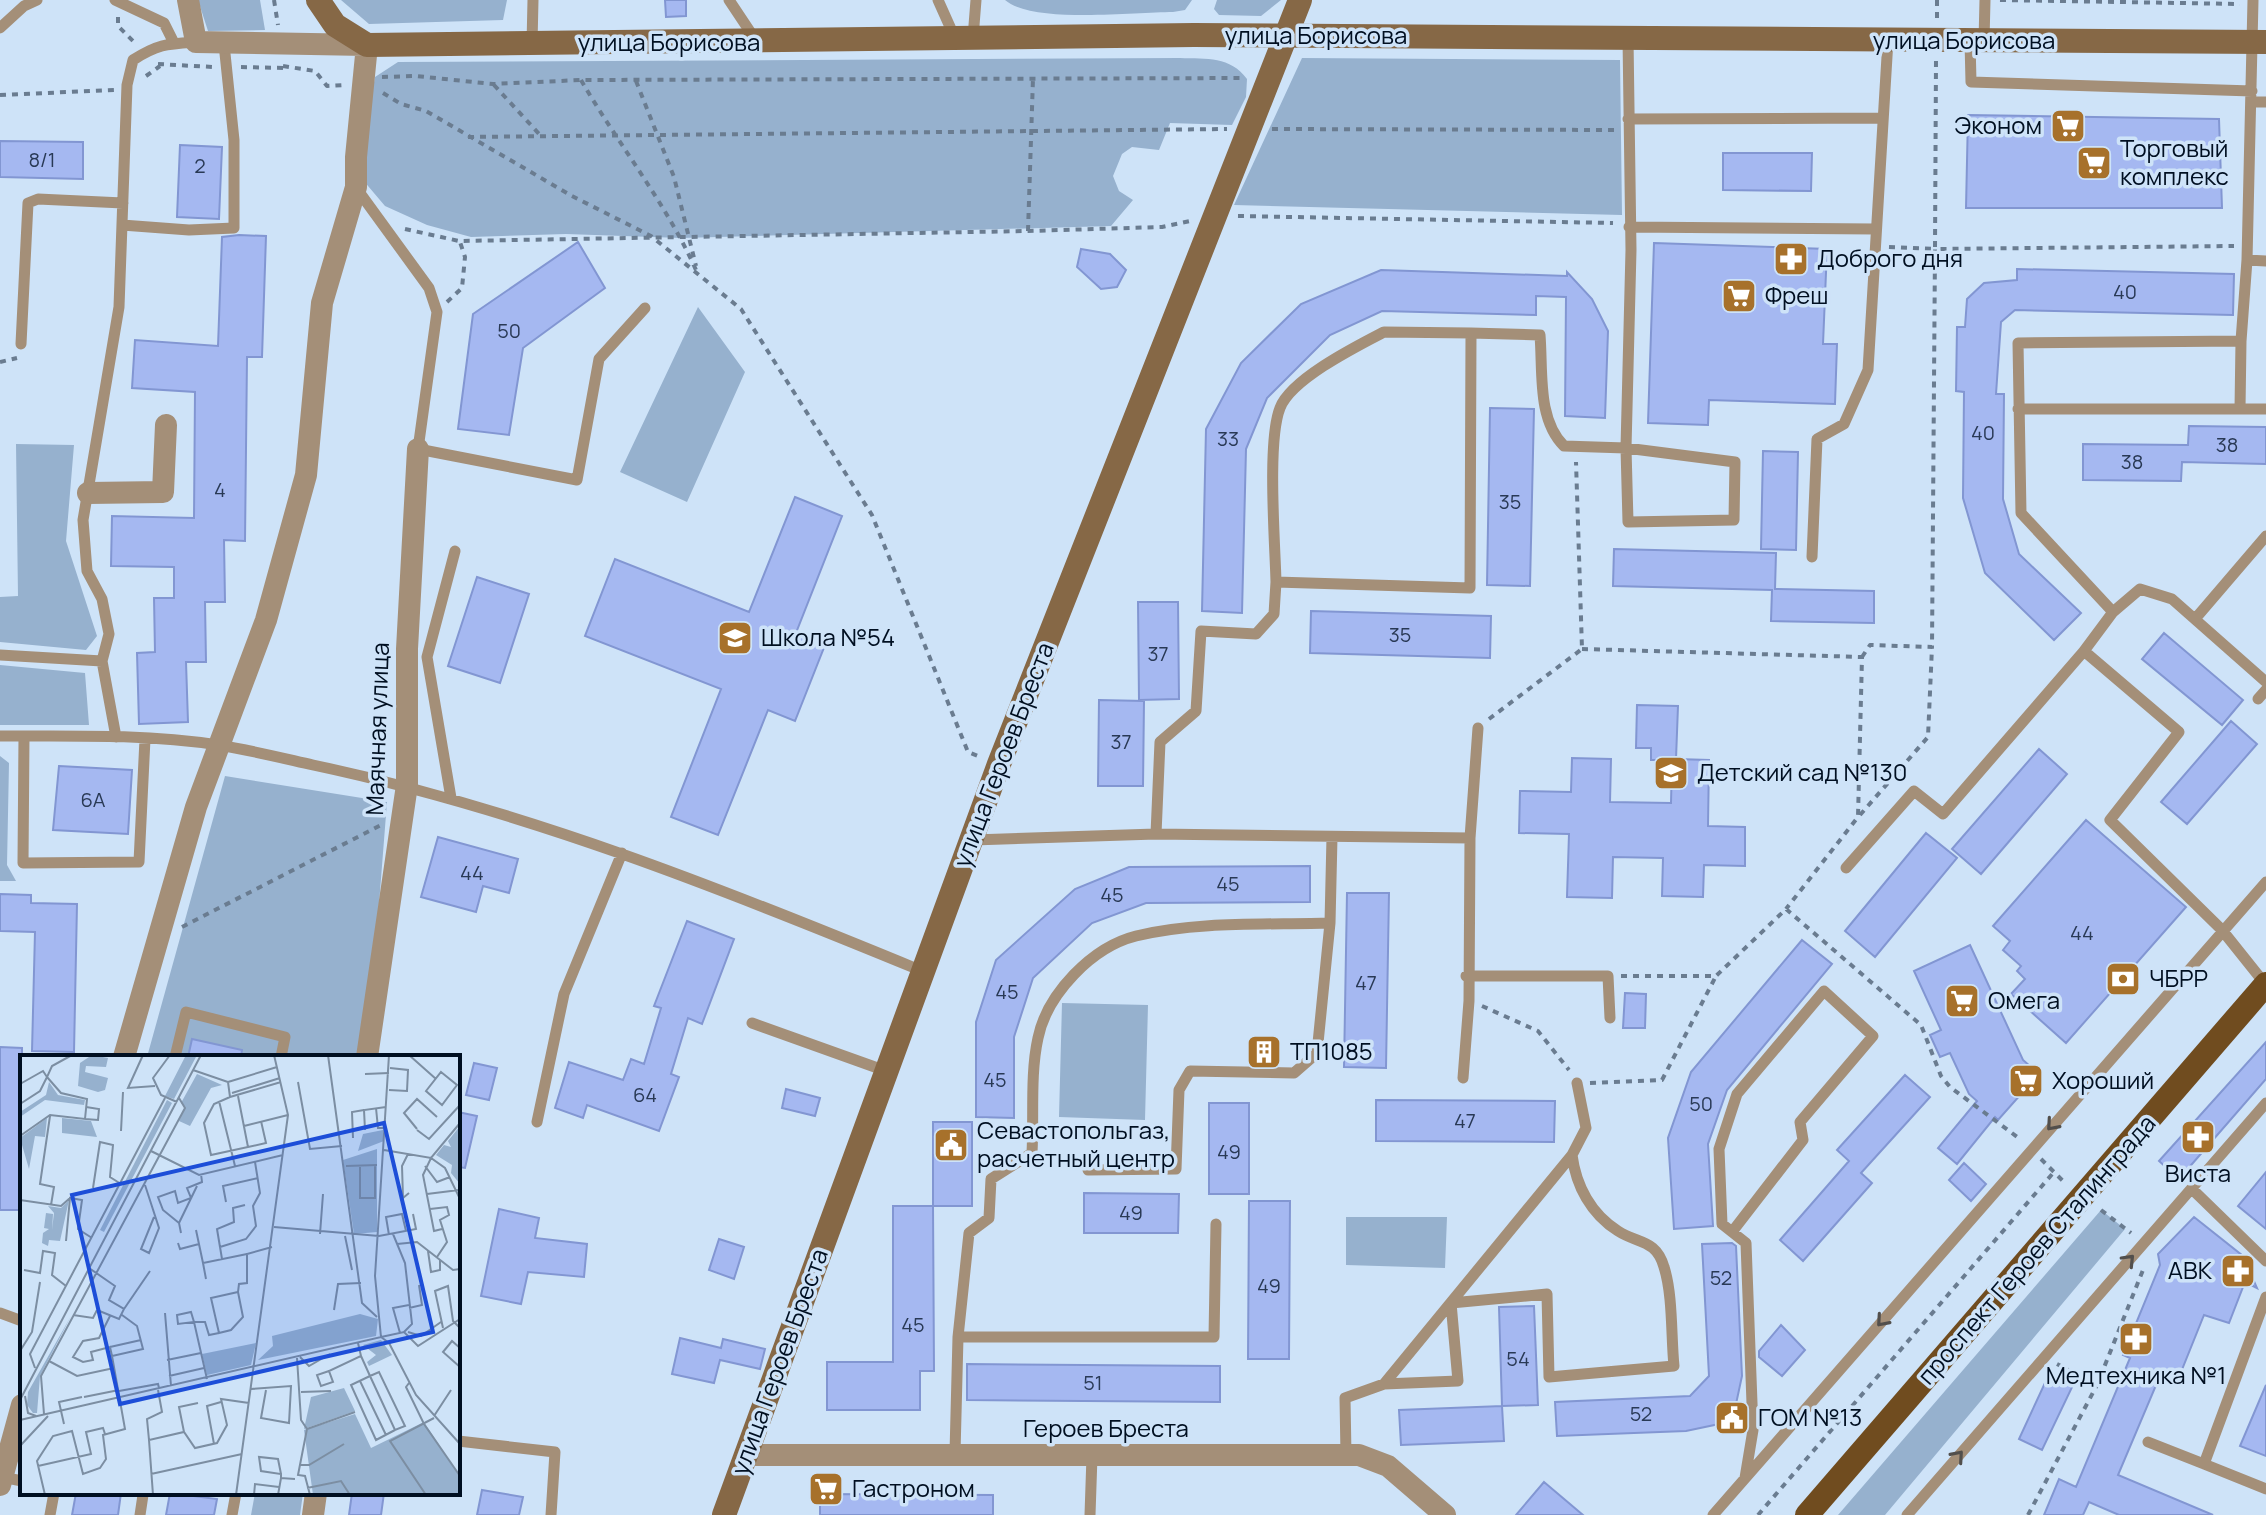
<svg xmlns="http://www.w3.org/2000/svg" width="2266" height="1515" font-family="Manrope,sans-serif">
<rect width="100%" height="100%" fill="#cee3f8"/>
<path fill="#96b1ce" d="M198 0H260L265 30 208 31Z
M341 0H507L503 20 369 24Z
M1005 0H1192L1185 10 1173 12C1134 12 1033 24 1005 0Z
M1217 0H1281L1261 16 1219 15 1214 9Z
M1180 58C1207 59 1230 56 1247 79L1246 97 1232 125 1170 123 1159 150 1132 147 1122 154 1113 176 1119 191 1133 200 1111 226 681 238 566 234 471 237 427 225 385 206 357 173 375 77 398 62Z
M1302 58 1620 60 1622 215 1234 205Z
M698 307 745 372 687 502 620 472Z
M16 444 74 445 66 541 97 636 86 650 0 642V597L18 596Z
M0 665 85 673 89 725H0Z
M0 756 9 763 7 865 16 881H0Z
M225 776 387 802 367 1057H147Z
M1062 1003 1148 1005 1145 1120 1059 1117Z
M2101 1210 2125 1229 1885 1515H1838Z
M1346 1217H1447L1445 1268 1346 1265Z
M255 1493H303L300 1515H251Z"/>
<path fill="#a5b8f1" stroke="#8296d2" stroke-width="2" d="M665 0H686V16L666 17Z
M1968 115 2219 119 2222 208H1966Z
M0 141 83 142V179L0 177Z
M180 145 222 147 219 219 177 217Z
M1723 153H1812L1811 191 1723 190Z
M239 235 266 236 262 357H247L245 541 224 540 225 602H205L206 662H186L188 722 139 724 137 653 155 652 154 598H174V567L111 566 112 516 194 518 195 392 132 388 135 340 218 346 222 237Z
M578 242 605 288 523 348 509 435 458 429 473 314Z
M1654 243 1827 249 1823 344H1837L1835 404 1709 400 1708 425 1648 423Z
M1081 249 1110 254 1126 270 1117 287 1101 289 1077 267Z
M2017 269 2234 274 2233 315 2015 310 2001 322 1996 394H2004L2003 499 2019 554 2081 613 2054 640 1985 573 1963 498 1964 392 1956 391 1957 327H1965L1967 299 1984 283 2017 280Z
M1381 270 1567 276V272L1592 299 1608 331 1605 418 1565 416 1566 297 1536 296V315L1382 311 1330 335 1267 398 1246 449 1242 613 1202 611 1206 429 1241 363 1301 304Z
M1490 408 1534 409 1530 586 1487 585Z
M2189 426 2266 427V464L2182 462 2181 481 2083 480V444L2188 445Z
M1763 451 1798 452 1796 550 1761 549Z
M795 497 842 516 796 633 825 645 795 721 768 710 718 835 671 817 721 689 585 636 615 559 749 612Z
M1614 549 1776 553 1775 589 1874 591V623L1771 621 1772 590 1613 586Z
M477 577 529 594 500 683 448 666Z
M1138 602H1178L1179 699 1139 700Z
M1311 611 1491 616 1490 658 1310 653Z
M2164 633 2243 700 2222 725 2142 659Z
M1099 700 1144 701 1143 786H1098Z
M1637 705 1678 706 1676 759 1709 760 1708 826 1745 827V866L1704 865 1703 897 1662 896 1663 858 1613 857 1612 898 1567 897 1569 834 1519 833 1520 791 1571 792 1572 758 1611 759 1610 802 1671 803 1672 760H1651V748H1636Z
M2231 721 2257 744 2187 824 2161 802Z
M2039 749 2067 774 1981 874 1952 849Z
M59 766 132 770 128 834 53 830Z
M2086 820 2186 907 2066 1043 2011 994 2025 979 2017 971 2021 966 2003 950 2010 941 1993 926Z
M1926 833 1957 858 1875 957 1845 931Z
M438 837 518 859 509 893 483 886 476 912 421 897Z
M1310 866V902L1146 903 1092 923 1033 978 1014 1037V1118L976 1117V1022L996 960 1075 889 1129 867Z
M1347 893H1389L1386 1068 1344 1067Z
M0 894 31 895V903L77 904 74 1052 32 1051 35 932 0 931Z
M687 921 734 939 702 1024 688 1018 671 1074 679 1077 659 1131 587 1105 583 1118 555 1108 569 1062 623 1080 631 1059 644 1064 661 1008 654 1006Z
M1802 940 1832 964 1727 1090 1708 1144 1713 1226 1674 1229 1668 1138 1691 1072Z
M1970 945 2023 1060 2039 1074 1998 1120 1995 1117 1957 1164 1938 1148 1977 1101 1969 1094 1950 1053 1940 1057 1930 1035 1941 1030 1914 971Z
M1625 993 1646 994 1645 1028H1623Z
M192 1039 242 1050 241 1057H188Z
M1252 1041H1276V1064H1252Z
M2266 1042V1079L2179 1179 2159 1161Z
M0 1047 22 1048V1210H0Z
M474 1063 497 1068 489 1100 466 1095Z
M1905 1075 1930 1097 1861 1173 1872 1183 1803 1261 1780 1240 1849 1161 1837 1150Z
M786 1089 820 1098 815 1116 782 1108Z
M1376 1100 1555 1101 1554 1142 1376 1141Z
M1209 1103H1249V1194H1209Z
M458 1112 477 1116 465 1168 458 1167Z
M933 1122H972V1206H933Z
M1964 1163 1986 1184 1971 1201 1949 1180Z
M2266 1172V1229L2238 1206Z
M1084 1193 1179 1194 1178 1233H1084Z
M1249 1201H1290L1289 1359H1248Z
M893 1206H933L934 1371H920V1410H827V1362H893Z
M499 1209 539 1218 535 1238 587 1244 584 1277 528 1272 521 1304 481 1296Z
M2194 1217 2243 1256 2257 1288 2245 1282 2229 1323 2204 1315 2179 1377 2162 1371 2118 1475 2213 1515H2119L2089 1502 2083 1515H2044L2059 1479 2076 1487 2130 1358 2123 1355 2160 1265 2158 1254Z
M719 1239 744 1247 734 1279 709 1270Z
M1732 1243 1736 1246 1742 1376 1736 1404 1719 1424 1686 1431 1557 1436 1555 1402 1690 1396 1709 1376 1702 1244Z
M1534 1306 1538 1405 1502 1406 1499 1307Z
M1781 1325 1805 1350 1782 1376 1759 1357V1351Z
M680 1338 721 1348 723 1339 765 1349 760 1369 720 1360 714 1383 672 1374Z
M967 1364 1220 1366V1402L967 1400Z
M2050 1372 2074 1383 2042 1450 2019 1439Z
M2266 1385V1456L2240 1446Z
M1502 1406 1504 1441 1401 1445 1399 1410Z
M1544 1482 1583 1515H1516Z
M482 1490 523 1497 519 1515H477Z
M76 1493H121L118 1515H72Z
M170 1493 217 1499 214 1515H166Z
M352 1493H384L381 1515H349Z
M820 1494 993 1495V1515H820Z"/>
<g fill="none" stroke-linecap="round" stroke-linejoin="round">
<path stroke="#6a7c90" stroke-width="4" stroke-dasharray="6 6" stroke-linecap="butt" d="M274 0 278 25
M1937 0V18
M2000 0 2240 4
M118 17V26L134 42
M158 64 213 67
M283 66 315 71 327 86 344 85
M241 67 283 68
M146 76 160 66
M382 77 416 76 493 84 581 80 1245 78
M581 80C618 144 666 203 696 270
M636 81 674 177 696 266
M494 85 541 136
M383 93 401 104 426 111 572 196 651 236 741 309 872 515 968 752 978 756
M0 95 114 90
M1272 129 1615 130
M468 137 1227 129
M1238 216 1613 223
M405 229 459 241 1028 231 1162 227 1190 221
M1028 231 1033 78
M1889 247 1935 249 1936 60
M447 302 462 288 465 257 460 242
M0 362 17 358
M1582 649 1862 657 1858 817 1786 909
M1862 657 1870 645 1932 647 1935 249 2234 246
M1489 719 1582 649 1576 462
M1860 815 1928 737 1932 647
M182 927 381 825
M1621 976H1716L1786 909 1921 1025 1941 1076 1950 1087 2020 1139
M1482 1006 1538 1031 1569 1070
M1590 1083 1662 1080 1716 976
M2041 1159 2065 1183
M2101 1210 2131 1233
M2057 1364 2097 1385
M1758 1515 2054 1172
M2028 1515 2097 1385 2143 1270"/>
<path stroke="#a48f78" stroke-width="11" d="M115 0 164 23 174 43
M729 0 755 39
M938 0 955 38
M0 28 24 6 37 0
M973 38 976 0
M1970 41 1971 82 2252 91
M1984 41 1985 0
M532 44 533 0
M2251 102H2266
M1628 119 1883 118
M357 189 429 288 437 312 418 449 577 480 599 359 645 308
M122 225 189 230 234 228V140L224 44
M1629 227 1875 229
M2247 260 2266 261
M1384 332 1471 333 1470 588 1276 582C1275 542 1267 441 1280 408 1291 379 1357 346 1384 332Z
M1471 333 1540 335C1543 372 1537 419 1564 446L1626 448 1631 250 1628 38
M2241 341 2240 409H2266
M21 344 28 203 38 199 123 203
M2018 409H2240
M1626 448 1735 462 1734 520 1628 522Z
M1812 557 1817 439 1844 424 1868 370 1888 40
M2113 612 2021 513 2018 343 2241 341 2247 260 2253 0
M2195 619 2266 536
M0 655 102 661
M2258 699 2266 690
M0 736C72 736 147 734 218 745 250 750 282 758 313 765 525 810 723 889 922 971
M24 736 23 863 139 862 145 739
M116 737 102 661 109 634 102 599 87 571 83 520 119 307 127 85 133 60C158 44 167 44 196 42
M451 798 427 657 455 551
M1156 834 1470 838 1478 728
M973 840 1156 834 1160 742 1196 711 1201 631 1256 634 1274 614 1276 582
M1846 868 1914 791 1943 814 2084 651
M1466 976H1608L1610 1018
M2266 985 2222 930 2110 820 2179 732 2084 651 2113 612 2140 589 2172 599 2266 682
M752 1023 886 1071
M175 1057 186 1012 285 1037 281 1057
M1463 1078 1469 1001 1470 838
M537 1122 564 994 622 853
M1088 1170 1176 1169 1179 1090 1190 1071 1294 1073 1317 1053 1330 923
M2193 1190 2266 1261
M1732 1232 1803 1140 1800 1122 1873 1036 1824 991 1737 1094 1719 1149 1722 1224 1746 1243 1753 1430 1745 1478
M2266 1297 2204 1464 2266 1489
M0 1313 22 1321
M958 1337H1214L1216 1224
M1384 1384 1572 1155 1586 1128 1577 1083
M458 1441 555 1452 551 1515
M2148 1442 2204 1464
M955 1453 958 1337 969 1233 989 1218 991 1179 1032 1153C1034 1116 1030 1074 1038 1038 1047 994 1092 947 1136 936 1198 921 1267 925 1330 923L1332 837
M1346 1455 1345 1398 1384 1384 1458 1381 1451 1303 1547 1294 1549 1377 1674 1366C1671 1337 1673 1295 1664 1267 1656 1239 1638 1244 1618 1231 1591 1214 1576 1186 1572 1155
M2 1477 22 1481
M50 1515 54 1493
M140 1515 143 1495
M232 1515 236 1493
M1090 1515 1092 1456
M1713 1515 2266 882
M1907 1515 2266 1103"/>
<path stroke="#a48f78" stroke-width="22" d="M88 493 163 492 166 425
M124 1057 196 807 266 620 306 475 322 303 356 187V157L367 45 196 42 188 0
M367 1057 407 785V649L418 449
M747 1455H1359L1388 1466 1445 1515
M0 1485 22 1405
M313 1515 316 1493"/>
<path stroke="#866846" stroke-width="24" d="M318 0 335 25 367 45 1194 35 2266 42
M724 1515 999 764 1300 0"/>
<path stroke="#704c1f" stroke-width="24" d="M1807 1515 2266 984"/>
</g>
<defs><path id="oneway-chevron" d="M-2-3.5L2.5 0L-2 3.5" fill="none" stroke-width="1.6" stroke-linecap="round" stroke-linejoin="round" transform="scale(2)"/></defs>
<g stroke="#524f4c">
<use href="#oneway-chevron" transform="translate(2052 1125) rotate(131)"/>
<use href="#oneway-chevron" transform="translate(2129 1260) rotate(-46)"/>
<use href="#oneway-chevron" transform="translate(1882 1321) rotate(131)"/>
<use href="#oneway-chevron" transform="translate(1958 1456) rotate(-49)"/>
</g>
<defs>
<g id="supermarket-square" transform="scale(1.8)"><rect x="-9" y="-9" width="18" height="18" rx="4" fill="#a7712b" stroke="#cee3f8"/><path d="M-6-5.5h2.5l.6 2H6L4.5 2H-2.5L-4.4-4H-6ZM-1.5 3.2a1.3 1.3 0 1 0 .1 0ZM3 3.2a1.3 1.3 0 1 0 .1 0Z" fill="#fff"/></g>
<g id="pharmacy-square" transform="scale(1.8)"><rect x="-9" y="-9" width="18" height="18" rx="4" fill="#a7712b" stroke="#cee3f8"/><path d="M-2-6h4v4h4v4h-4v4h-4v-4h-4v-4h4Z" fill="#fff"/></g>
<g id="school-square" transform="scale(1.8)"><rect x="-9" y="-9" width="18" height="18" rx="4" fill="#a7712b" stroke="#cee3f8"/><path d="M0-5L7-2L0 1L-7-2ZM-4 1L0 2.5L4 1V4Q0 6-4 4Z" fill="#fff"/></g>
<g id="bank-square" transform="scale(1.8)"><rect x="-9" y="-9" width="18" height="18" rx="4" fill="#a7712b" stroke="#cee3f8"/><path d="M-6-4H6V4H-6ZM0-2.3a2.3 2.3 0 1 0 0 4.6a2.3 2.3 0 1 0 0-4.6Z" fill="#fff"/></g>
<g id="building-square" transform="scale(1.8)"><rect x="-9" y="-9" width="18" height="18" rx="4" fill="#a7712b" stroke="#cee3f8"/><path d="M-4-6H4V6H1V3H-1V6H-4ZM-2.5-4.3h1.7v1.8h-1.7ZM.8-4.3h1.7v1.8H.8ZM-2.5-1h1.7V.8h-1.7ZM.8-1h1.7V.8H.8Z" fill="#fff"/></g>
<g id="civic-square" transform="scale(1.8)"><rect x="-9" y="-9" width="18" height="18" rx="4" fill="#a7712b" stroke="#cee3f8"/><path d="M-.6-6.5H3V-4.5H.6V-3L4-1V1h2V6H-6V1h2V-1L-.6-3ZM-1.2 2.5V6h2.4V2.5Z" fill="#fff"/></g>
</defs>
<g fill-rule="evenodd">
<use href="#supermarket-square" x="2068" y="126"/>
<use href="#supermarket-square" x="2094" y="163"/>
<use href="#pharmacy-square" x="1791" y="259"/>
<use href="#supermarket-square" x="1739" y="296"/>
<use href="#school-square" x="735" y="638"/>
<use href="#school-square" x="1671" y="773"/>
<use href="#bank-square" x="2123" y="979"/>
<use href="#supermarket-square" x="1962" y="1001"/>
<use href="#building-square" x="1264" y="1052"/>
<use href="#supermarket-square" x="2026" y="1081"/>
<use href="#pharmacy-square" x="2198" y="1137"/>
<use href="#civic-square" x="951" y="1145"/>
<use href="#pharmacy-square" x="2238" y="1271"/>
<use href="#pharmacy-square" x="2136" y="1339"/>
<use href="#civic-square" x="1732" y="1418"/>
<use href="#supermarket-square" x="826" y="1489"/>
</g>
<g text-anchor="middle" stroke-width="7" stroke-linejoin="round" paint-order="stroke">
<g font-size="20" fill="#293955">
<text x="42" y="167">8/1</text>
<text x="200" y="173">2</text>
<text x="2125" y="299">40</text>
<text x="509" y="338">50</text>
<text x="1983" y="440">40</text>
<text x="1228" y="446">33</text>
<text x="2227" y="452">38</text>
<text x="2132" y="469">38</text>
<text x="220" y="497">4</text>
<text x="1510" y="509">35</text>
<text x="1400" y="642">35</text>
<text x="1158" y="661">37</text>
<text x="1121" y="749">37</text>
<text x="93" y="807">6А</text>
<text x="472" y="880">44</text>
<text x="1228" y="891">45</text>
<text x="1112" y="902">45</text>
<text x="2082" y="940">44</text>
<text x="1366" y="990">47</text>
<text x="1007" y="999">45</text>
<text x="995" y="1087">45</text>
<text x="645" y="1102">64</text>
<text x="1701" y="1111">50</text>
<text x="1465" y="1128">47</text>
<text x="1229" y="1159">49</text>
<text x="1131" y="1220">49</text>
<text x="1721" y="1285">52</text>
<text x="1269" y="1293">49</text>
<text x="913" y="1332">45</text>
<text x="1518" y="1366">54</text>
<text x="1093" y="1390">51</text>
<text x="1641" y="1421">52</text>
</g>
<g font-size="24" fill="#000f21" stroke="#cee3f8">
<text x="1316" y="44">улица Борисова</text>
<text x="1964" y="49">улица Борисова</text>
<text x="669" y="51">улица Борисова</text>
<text transform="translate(378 729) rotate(-88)" y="8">Маячная улица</text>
<text transform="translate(1004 755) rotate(-69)" y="8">улица Героев Бреста</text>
<text transform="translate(2037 1250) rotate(-49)" y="8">проспект Героев Сталинграда</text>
<text transform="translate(780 1362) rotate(-70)" y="8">улица Героев Бреста</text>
<text x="1106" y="1437">Героев Бреста</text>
</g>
<g font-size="24" fill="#000f21" stroke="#cee3f8" text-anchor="start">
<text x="2042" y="134" text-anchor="end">Эконом</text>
<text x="2120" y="157">Торговый<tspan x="2120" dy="28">комплекс</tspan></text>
<text x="1817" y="267">Доброго дня</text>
<text x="1765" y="304">Фреш</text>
<text x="761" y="646">Школа №54</text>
<text x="1697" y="781">Детский сад №130</text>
<text x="2149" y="987">ЧБРР</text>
<text x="1988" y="1009">Омега</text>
<text x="1290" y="1060">ТП1085</text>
<text x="2052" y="1089">Хороший</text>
<text x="977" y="1139">Севастопольгаз,<tspan x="977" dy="28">расчетный центр</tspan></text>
<text x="2198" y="1182" text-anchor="middle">Виста</text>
<text x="2212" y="1279" text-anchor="end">АВК</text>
<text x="2136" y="1384" text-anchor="middle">Медтехника №1</text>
<text x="1758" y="1426">ГОМ №13</text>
<text x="852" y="1497">Гастроном</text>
</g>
</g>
<g transform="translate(20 1055)">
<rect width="440" height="440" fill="#cee3f8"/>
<path d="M72 0 88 3 86 12 66 11 65 17 88 23 85 35 78 37 58 31 60 8ZM166 0H177L154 44 145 41ZM177 19 202 30 191 33 170 71 159 66 165 52 161 48ZM29 27 38 40 65 45 64 50 25 45 0 62V57L26 40ZM147 45 152 48 84 177 80 175ZM27 63 25 82 15 81 9 114 0 83ZM42 63 71 66 77 82 42 78ZM440 71V129L431 118 432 110 416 100 424 90 431 92 428 86ZM363 75 364 86 338 96 343 79ZM357 94V177L334 179 323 105ZM49 145 40 186 29 185 28 191 22 188 23 178 29 174 24 173 26 158 33 159 32 175 34 158 28 151 41 153ZM340 259 358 264 356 281 238 305 253 291 252 281ZM51 261 20 321 17 358H13L7 350 8 337ZM361 285 372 300 349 311 347 307 356 300 343 290ZM236 288 231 310 187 320 182 299ZM324 333 335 356 284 374 291 342ZM335 359 351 393 404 367 440 422V440H293L284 375Z" fill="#96b1ce"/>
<path fill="none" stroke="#7c8ea2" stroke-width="2" d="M123 0 108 33 135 31M150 0 133 23 141 40 157 47M308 0 342 248 357 262M369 0 355 221 361 282 384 277 398 291 440 264M389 0 416 24M173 15 208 27 210 42M421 17 437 30 422 50 406 36ZM345 19 369 18M208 27 257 12M278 27 290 94 322 91M0 29 23 16 27 22 20 36 0 49M369 35 387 36 388 15 370 13M212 38 260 23M218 41 228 92 191 100 184 68 194 49 210 42 261 27M199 46 215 111M356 53 358 73H365M30 61 20 129 34 132 31 150M65 64 78 65 79 54 66 52M224 71 268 60M397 74 384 58 397 44 417 62M345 75 344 55 366 52M397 75 409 84 440 50M101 76 103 37M0 81 30 60 65 64 67 44 41 38 27 22 32 11 52 0M333 83 332 57 344 55M228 92 246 88 241 66M364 95 411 103 440 68M131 96 179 120 263 100M388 99 382 111 383 143 389 138M340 110V143H355V110M326 111 357 110M405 111 417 127 430 122M125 130 139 173 129 198 121 194 134 162M73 133 80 87 93 90 90 122 101 129M407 139 439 135M0 145 41 151 50 143M206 147 203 131 238 123M410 154 427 152 429 160 420 165 427 187 417 202M159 168 143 155 138 142 155 136 158 148 171 143 167 133 182 127 181 119M254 172 359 181 396 174 393 159M422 174 414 176 403 120 411 103 425 113 440 144M176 175 183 208M161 178 159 168 177 131M300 179 303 139M373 179 385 208 392 269 384 277M369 180 366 162 382 159 386 176M325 181 332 215M46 186 50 143 62 145 58 174 72 183M158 188 160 194 179 189M377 189 397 187 433 215 440 214M200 192 197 174 214 167 213 153 225 150M408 196 411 217 420 215V205M202 204 200 192 226 184 236 171 233 151 240 138 235 107M69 213 95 231 89 245 104 254 99 264 77 255M4 215 20 218 23 196 35 198 32 220 46 231M186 224 183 208 227 199M218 237 223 262 211 275 199 278 191 243ZM218 237 219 229 227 228V199L252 192M389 253 402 250 399 230M104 254 130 216M314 255 318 229 341 228M171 257 174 267 158 269 157 260ZM145 258 151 331M53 260 73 263 77 255M90 261 79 283 63 286 53 302 63 307 73 305 71 297 90 292 92 301M423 273 415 236 428 231 433 266 440 273M388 277 401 281 421 267M380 278 373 253 389 250M90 292 121 285M440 293 432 286 423 297 440 312M0 296 12 277 20 227M341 301 350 321 375 375 385 371 359 317 350 321 331 330 356 385 375 375M280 302 289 311 310 299M277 303 281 365 287 374 278 420 285 421 290 440M147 305 181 298M29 306 57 321 94 313M15 313 10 299 145 43M309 316 297 320 301 331 313 327 309 316 341 301 338 288M149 321 184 313M187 324 174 267H185L189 280 199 278M340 326 366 380M389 328 386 332 404 369 440 421M231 334 271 331 269 368 241 363 246 335M99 336 138 329 139 333M281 337 311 336M5 341 8 358 16 361M64 342 99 335M0 345 181 0M24 359 21 321 165 53 159 43M414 361 431 335M0 365 361 282 369 288 396 340 440 389M44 369 39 347 62 342M287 374 335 357M164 377 159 352 178 348M129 385 127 364 142 357 138 335M194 389 187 351 201 347M0 391 28 361M279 410H289L324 389M18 411 71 399 66 377 83 373 85 379M131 419 222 399M261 423V419L241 416 239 402 258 404 261 419M287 433 321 426 330 440M25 440 17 406 33 381 52 376 63 419 80 413 86 404 83 380 105 374 92 301 123 294 117 271 102 260M133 440 129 385 164 377 175 393 197 388 207 370 201 344 229 348M216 440 268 60 254 0M234 440 235 429 259 432M258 440 261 423 275 424M406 440 370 386 414 363"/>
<path fill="#1d4ed8" fill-opacity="0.15" stroke="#1d4ed8" stroke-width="4" d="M364 68 413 277 100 349 52 140Z"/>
<rect width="440" height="440" fill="none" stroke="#000f21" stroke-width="4"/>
</g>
</svg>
